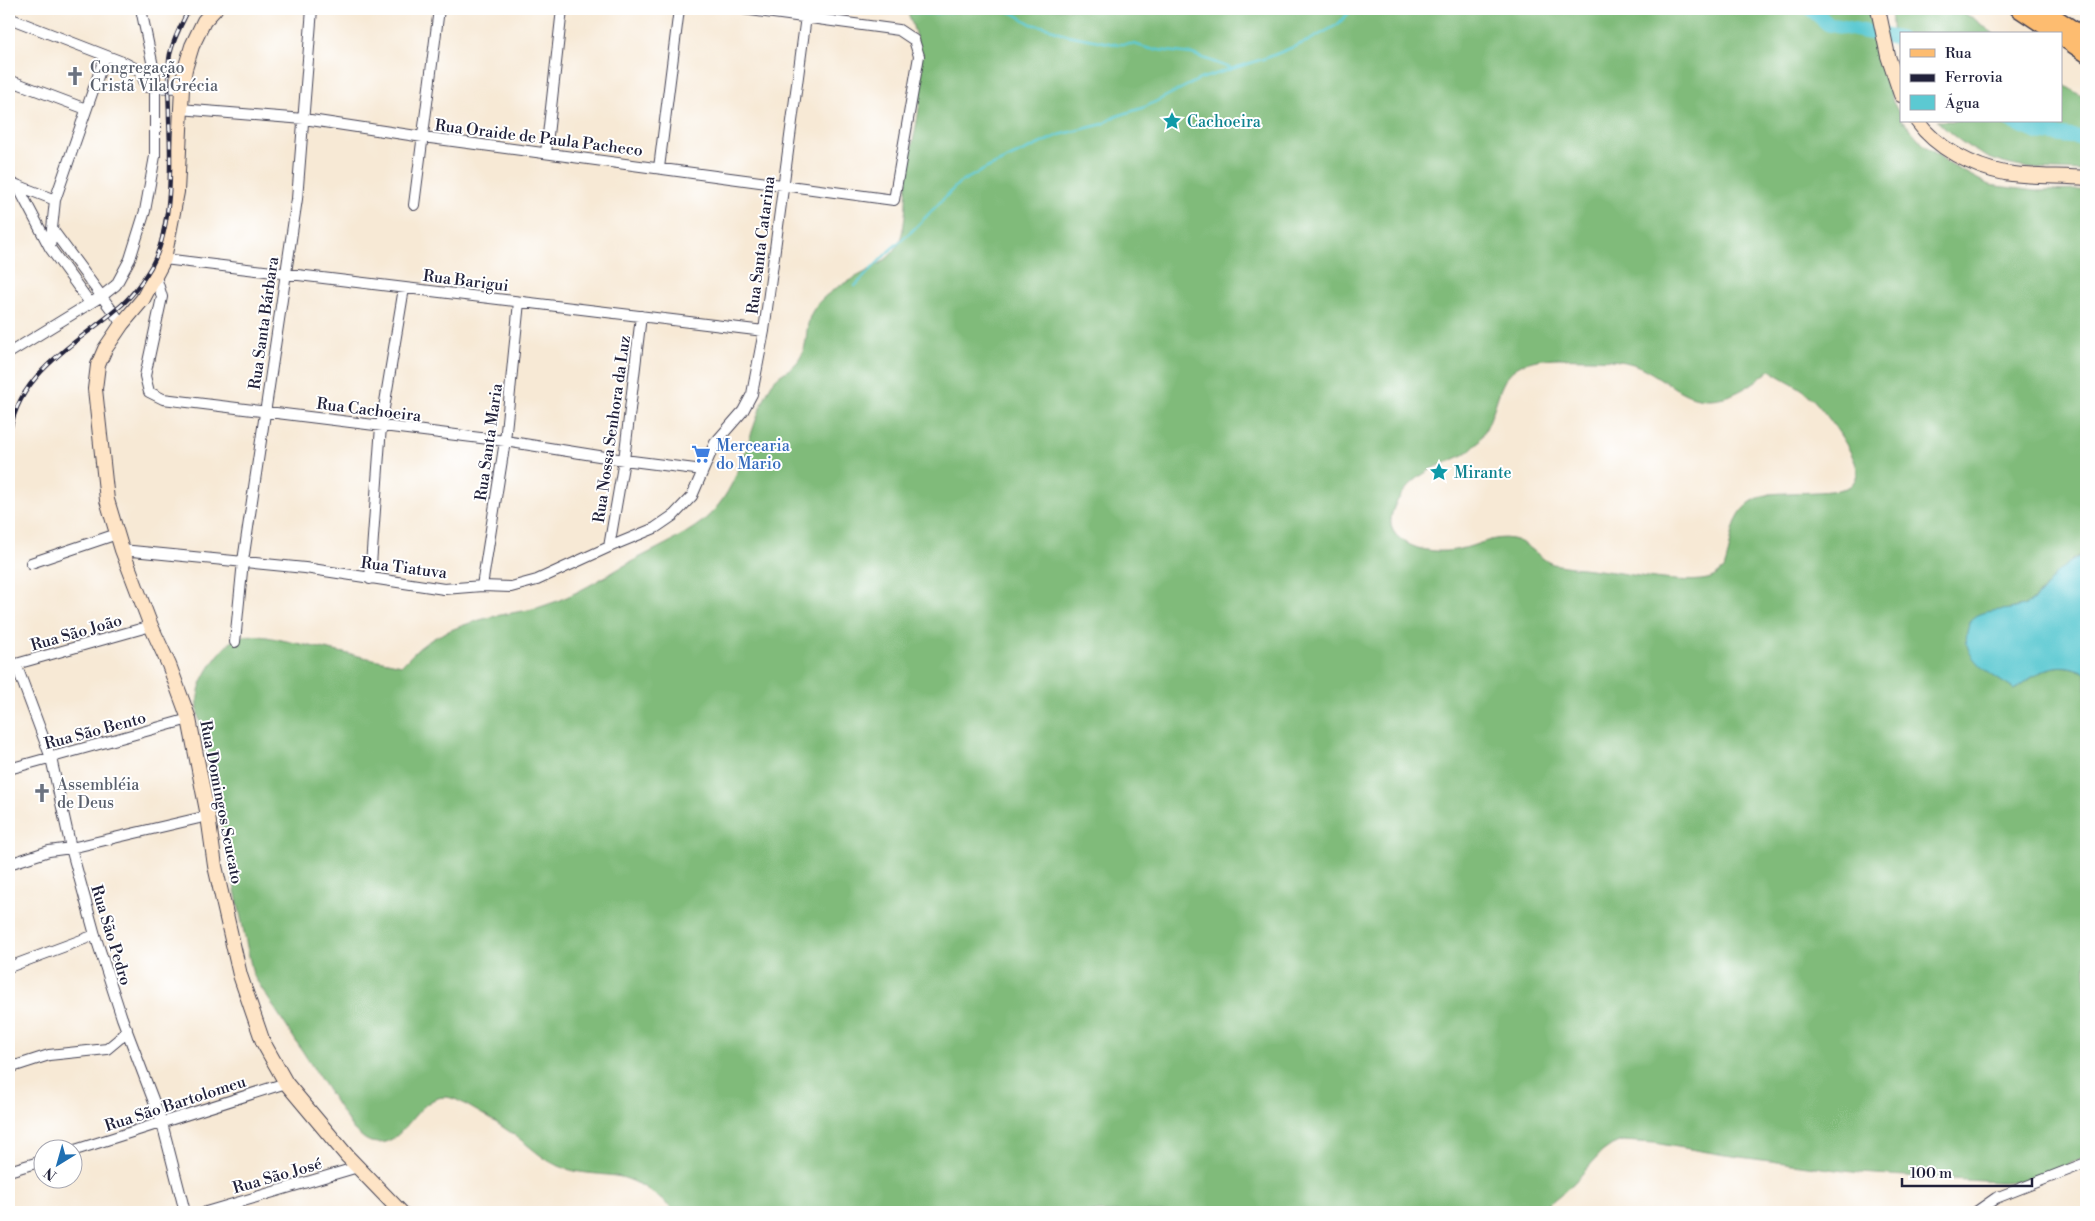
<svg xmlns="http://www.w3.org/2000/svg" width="2095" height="1221" font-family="'Libre Bodoni',serif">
<rect width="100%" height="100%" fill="#fff"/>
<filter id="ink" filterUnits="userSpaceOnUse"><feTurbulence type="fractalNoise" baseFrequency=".02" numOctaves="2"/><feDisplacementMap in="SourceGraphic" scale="10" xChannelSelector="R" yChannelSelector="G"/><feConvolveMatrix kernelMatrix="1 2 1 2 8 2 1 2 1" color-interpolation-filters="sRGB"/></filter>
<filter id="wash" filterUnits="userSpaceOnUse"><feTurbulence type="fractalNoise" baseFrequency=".0096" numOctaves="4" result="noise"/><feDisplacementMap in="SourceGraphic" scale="20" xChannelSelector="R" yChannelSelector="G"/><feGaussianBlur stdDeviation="1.12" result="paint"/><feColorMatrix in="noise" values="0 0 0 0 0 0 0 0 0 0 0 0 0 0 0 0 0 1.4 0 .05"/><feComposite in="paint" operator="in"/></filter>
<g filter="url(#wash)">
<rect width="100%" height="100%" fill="#f7e9d5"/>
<path fill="#80bb7a" stroke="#516e5a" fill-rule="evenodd" d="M906 9H1868L1893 102 1901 117V121H1903L1923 144 1951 165 1989 185 2035 191 2086 190V553L2073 559 2031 602 2023 606 2006 610 2015 690C2039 671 2056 658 2086 673V1156C2059 1170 2028 1183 1997 1182L1860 1173 1725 1155 1654 1143 1623 1141 1612 1145 1602 1152 1573 1184 1539 1212H676C658 1197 639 1179 615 1176 596 1173 576 1174 559 1166 545 1161 533 1149 521 1140 505 1128 488 1117 470 1107 463 1103 455 1098 446 1097 414 1096 405 1151 371 1142 364 1140 358 1133 353 1129L253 975 198 714C198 707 197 698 199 691 202 675 224 642 240 637 248 634 258 636 267 637L402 665C410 657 417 649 426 643 443 631 476 620 496 616 513 612 530 611 546 605 575 596 603 577 629 563 653 550 681 538 703 521 744 487 747 429 771 385 780 370 795 372 803 352 808 340 805 325 812 312 830 279 887 272 899 243 908 220 905 194 908 169 911 146 918 123 920 100 923 71 919 35 906 9ZM1560 358C1584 360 1611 357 1633 364 1650 370 1664 382 1680 391 1713 410 1744 392 1770 370 1781 378 1793 383 1803 390 1820 403 1853 449 1857 469 1858 475 1855 482 1850 486 1839 494 1787 492 1770 494 1727 505 1736 535 1724 569 1720 572 1716 576 1711 578 1687 586 1625 573 1598 570 1584 568 1568 567 1553 564 1540 560 1529 542 1512 539 1494 535 1477 546 1460 549 1443 553 1420 552 1405 542 1398 538 1393 533 1391 525 1390 515 1394 505 1400 497 1409 484 1420 475 1434 468 1450 460 1469 456 1479 441 1508 396 1488 359 1560 358Z
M1891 9H1954L1973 18 1994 34H1901V68L1893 42Z
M2061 83 2086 99V171C2020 169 1988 170 1937 121H2061Z"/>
<path fill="#5cc9d2" stroke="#3f7686" d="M2086 553V673C2056 658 2039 671 2015 690 1994 676 1958 659 1968 628 1970 621 1973 617 1980 614 1995 608 2014 612 2029 603 2041 596 2048 582 2058 572 2066 564 2076 558 2086 553Z"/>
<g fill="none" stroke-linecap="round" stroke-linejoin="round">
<path stroke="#5cc9d2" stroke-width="2.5" d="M886 9 926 14 990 9
M997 9 1013 13 1031 24 1046 27 1067 35 1115 44H1134L1150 49 1192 54 1230 68
M855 286 889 251 913 230 959 183 987 168 1059 135 1103 124 1114 117 1145 107 1200 79 1269 57 1308 41 1337 25 1353 9"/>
<path stroke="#5cc9d2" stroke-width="15" d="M1811 9 1828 24 1901 39
M2010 121 2039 133 2086 138"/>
</g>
</g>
<g filter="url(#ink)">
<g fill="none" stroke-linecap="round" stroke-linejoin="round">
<g stroke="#424052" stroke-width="12">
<path id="street" d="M9 18 125 63 140 71 147 87 182 88
M9 80 86 109
M180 109 304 119 423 137 894 200 919 56 914 40 899 30 743 9
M546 153 562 9
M659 168 679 9
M9 182 55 200
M17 185 50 248
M414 205 439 9
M52 229 122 324
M164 259 764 331
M156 277 162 297 145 376 149 392 163 399 505 441 624 460 703 470
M90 303 50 248 55 200 105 56
M9 353 102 296 116 285 130 259 145 211 155 156V76L141 9
M609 547 624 460 641 316
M122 550 305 568 444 589 482 586 511 587 537 580 609 547 655 528 674 515 692 496 715 443 743 411 752 394 764 331 807 9
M31 563 117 534
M370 579 381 426 404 288
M482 586 505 441 519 302
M235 642 243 561 297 199 312 9
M16 664 51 758 71 848 95 935 122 1018 162 1123 185 1212
M9 666 151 626
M9 769 189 719
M9 864 49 851 71 848 208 816
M9 967 95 935
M9 1068 49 1055 107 1049 119 1039 127 1029
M72 1151 286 1083
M9 1171 42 1161
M206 1212 358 1167
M1976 1212 1996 1198 2086 1163"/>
</g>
<g stroke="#424052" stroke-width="16">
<path id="secondary" d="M215 9 204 21 192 46 185 69 182 88 177 192 164 259 143 299 122 324 105 349 98 365 95 389 107 500 122 550 151 626 169 665 189 719 208 816 215 866 240 975 263 1042 286 1083 348 1157 401 1212
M1878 9 1888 56 1901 95
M1917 121C1936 148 1973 167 2005 173 2031 177 2060 176 2086 178"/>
</g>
<g stroke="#424052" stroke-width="18">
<path id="primary" d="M2018 9 2056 34
M2043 9 2086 37
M2061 37 2086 54"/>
</g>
<use href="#street" stroke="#fff" stroke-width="10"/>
<use href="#secondary" stroke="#fee4c6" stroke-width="14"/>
<use href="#primary" stroke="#fdbc70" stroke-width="15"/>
<g stroke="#22223b" stroke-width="4.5">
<path id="rail" d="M9 440C14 375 74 346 118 308 132 297 142 282 151 267 173 228 171 162 169 118 169 97 166 75 170 54 174 37 182 23 189 9"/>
</g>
<use href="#rail" stroke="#fff" stroke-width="2.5" stroke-dasharray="8" stroke-linecap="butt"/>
</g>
</g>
<defs>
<g id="church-bare" transform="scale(1.5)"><path d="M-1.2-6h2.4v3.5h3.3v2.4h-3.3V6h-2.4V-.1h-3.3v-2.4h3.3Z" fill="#6b7280" stroke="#fff" stroke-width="2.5" paint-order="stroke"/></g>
<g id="sight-bare" transform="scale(1.5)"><path d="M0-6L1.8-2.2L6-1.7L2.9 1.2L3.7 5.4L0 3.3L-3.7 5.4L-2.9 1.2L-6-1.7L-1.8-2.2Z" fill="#0f9aa8" stroke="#fff" stroke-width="2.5" paint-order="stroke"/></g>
<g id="supermarket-bare" transform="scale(1.5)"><path d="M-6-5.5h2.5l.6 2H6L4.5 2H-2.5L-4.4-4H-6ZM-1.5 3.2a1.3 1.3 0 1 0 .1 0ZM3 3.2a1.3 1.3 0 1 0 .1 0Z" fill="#3f7fe0" stroke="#fff" stroke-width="2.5" paint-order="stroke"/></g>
</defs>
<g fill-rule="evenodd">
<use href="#church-bare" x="75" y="76"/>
<use href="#sight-bare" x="1172" y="121"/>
<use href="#supermarket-bare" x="701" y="454"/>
<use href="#sight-bare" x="1439" y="472"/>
<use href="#church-bare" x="42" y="793"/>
</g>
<g text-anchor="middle" stroke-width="4" stroke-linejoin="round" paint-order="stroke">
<g font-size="16" fill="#5b616d" stroke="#fff" text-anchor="start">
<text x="90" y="73">Congregação<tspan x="90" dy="18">Cristã Vila Grécia</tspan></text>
<text x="57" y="790">Assembléia<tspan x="57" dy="18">de Deus</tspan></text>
</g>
<g font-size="16" fill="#0d838f" stroke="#fff" text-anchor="start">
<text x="1187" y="127">Cachoeira</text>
<text x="1454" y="478">Mirante</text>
</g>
<g font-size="16" fill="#22223b" stroke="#fff">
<text transform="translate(539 137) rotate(7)" y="6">Rua Oraide de Paula Pacheco</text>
<text transform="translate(760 245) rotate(-83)" y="6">Rua Santa Catarina</text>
<text transform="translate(466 280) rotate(7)" y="6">Rua Barigui</text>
<text transform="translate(263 323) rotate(-82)" y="6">Rua Santa Bárbara</text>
<text transform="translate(369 409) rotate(7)" y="6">Rua Cachoeira</text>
<text transform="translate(611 429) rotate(-82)" y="6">Rua Nossa Senhora da Luz</text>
<text transform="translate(488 442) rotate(-82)" y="6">Rua Santa Maria</text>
<text transform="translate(404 567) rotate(7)" y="6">Rua Tiatuva</text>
<text transform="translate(76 632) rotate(-16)" y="6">Rua São João</text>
<text transform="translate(95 730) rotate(-15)" y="6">Rua São Bento</text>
<text transform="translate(222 802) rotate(79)" y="6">Rua Domingos Scucato</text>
<text transform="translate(112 935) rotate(73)" y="6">Rua São Pedro</text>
<text transform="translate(175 1103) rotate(-18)" y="6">Rua São Bartolomeu</text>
<text transform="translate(277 1175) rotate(-16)" y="6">Rua São José</text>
</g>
<g font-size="16" fill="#366cbe" stroke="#fff" text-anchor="start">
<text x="716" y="451">Mercearia<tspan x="716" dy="18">do Mario</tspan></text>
</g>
</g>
<rect width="2095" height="1221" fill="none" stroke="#fff" stroke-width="30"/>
<rect x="1900" y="32" width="162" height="90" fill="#ffffff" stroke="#a7a7b1"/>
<rect x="1910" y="49" width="25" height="8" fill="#fdbc70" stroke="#a7a7b1"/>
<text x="1945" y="58" font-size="15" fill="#22223b">Rua</text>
<rect x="1910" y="74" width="25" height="8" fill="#22223b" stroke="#a7a7b1"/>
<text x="1945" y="82" font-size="15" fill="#22223b">Ferrovia</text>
<rect x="1910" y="95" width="25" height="15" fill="#5cc9d2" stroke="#a7a7b1"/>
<text x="1945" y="108" font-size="15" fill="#22223b">Água</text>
<g transform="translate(58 1164) rotate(217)"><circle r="24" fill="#ffffff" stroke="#a7a7b1"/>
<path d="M0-4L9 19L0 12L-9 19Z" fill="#1f6fb2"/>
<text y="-8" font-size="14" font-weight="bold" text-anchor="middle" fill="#22223b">N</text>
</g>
<path d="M1902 1178v8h130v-8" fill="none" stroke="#22223b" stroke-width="2.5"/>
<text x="1910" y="1178" font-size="15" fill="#22223b" stroke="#ffffff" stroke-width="4" paint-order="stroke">100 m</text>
</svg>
